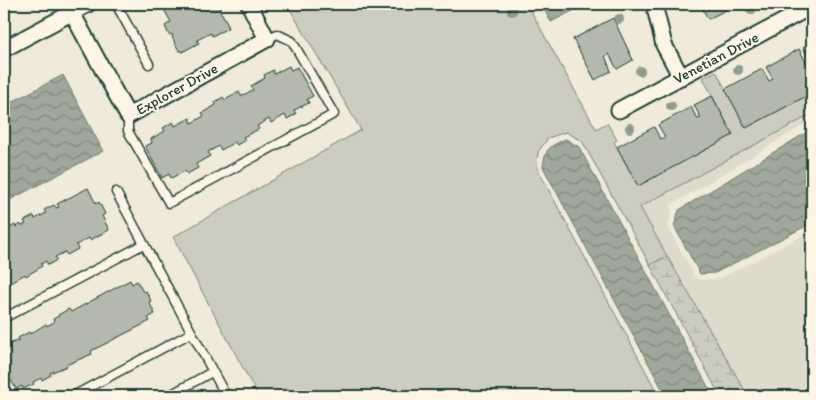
<svg xmlns="http://www.w3.org/2000/svg" width="816" height="400" font-family="Itim,sans-serif">
<defs>
<pattern id="wetland-marsh" width="20" height="14" patternUnits="userSpaceOnUse" patternTransform="scale(1.25)"><rect width="20" height="14" fill="#cccdbf"/><path d="M1 5h8M5 5V1M11 12h8M15 12V8" fill="none" stroke="#afb1a5"/></pattern>
<pattern id="water-waves" width="16" height="10" patternUnits="userSpaceOnUse" patternTransform="scale(1.25)"><rect width="16" height="10" fill="#9fa89a"/><path d="M0 5q4-4 8 0t8 0" fill="none" stroke="#818a7e"/></pattern>
</defs>
<rect width="100%" height="100%" fill="#efeada"/>
<filter id="ink" filterUnits="userSpaceOnUse"><feTurbulence type="fractalNoise" baseFrequency=".02" numOctaves="2"/><feDisplacementMap in="SourceGraphic" scale="10" xChannelSelector="R" yChannelSelector="G"/><feConvolveMatrix kernelMatrix="1 2 1 2 8 2 1 2 1" color-interpolation-filters="sRGB"/></filter>
<g filter="url(#ink)">
<path fill="#dedbcc" d="M812 114V120L670 206 672 210 668 227 695 277 699 280 719 279 812 231V396H748L639 207Z"/>
<path fill="#cccdbf" stroke="#76857a" d="M287 4H527L596 129 607 123 617 140 614 142 617 147 638 186 733 135 703 78 716 71 746 128 812 93V114L640 207 667 256 650 265 582 141 566 132 548 138 538 152 537 168 659 396H258L173 237 361 130Z"/>
<path fill="url(#wetland-marsh)" stroke="#76857a" d="M667 256 748 396H720L650 265Z"/>
<path fill="url(#water-waves)" stroke="#6c7d71" d="M541 4H586L551 22Z
M63 75 103 151 4 203V106Z
M812 129V223L715 273 700 274 674 226 679 210Z
M566 139 579 147 713 396H666L543 167C545 149 549 146 566 139Z"/>
<path fill="#b5b9ad" stroke="#1f3d34" d="M161 4H221L222 7 219 9 228 24 227 25 228 28 212 36 211 33 197 40 199 43 182 52 181 50 179 51 172 37 173 36 172 34 169 35 165 26 171 22Z
M700 4H723L726 10 708 19Z
M613 18 633 60 617 69 609 54 605 56 611 71 595 80 573 39Z
M812 42V93L746 128 725 89 762 69 769 81 773 79 766 67 799 49 806 62 809 60 803 47Z
M289 66 291 70 297 67 313 96 307 99 309 103 294 110 296 114 287 119 285 115 271 123 269 119 257 126 259 129 243 137 245 140 237 145 235 142 221 150 219 146 208 152 210 156 196 164 198 168 187 174 185 171 171 178 169 174 162 178 145 146 152 143 151 139 165 131 163 128 173 122 175 126 190 118 192 123 204 116 202 113 216 105 215 102 223 97 225 100 239 92 241 96 253 90 251 86 265 78 264 75 273 70 274 74Z
M712 96 733 135 638 186 617 147 654 127 660 139 665 137 658 125 691 107 697 119 701 118 694 105Z
M88 188 96 204 99 202 105 214 102 216 109 230 90 240 89 238 76 245 78 249 67 255 65 252 55 257 57 260 48 265 46 261 41 264 42 266 36 270 26 276 25 274 4 287V231L15 225 16 227 20 224 21 226 26 224 24 221 34 216 35 219 46 213 44 210 54 205 56 208 59 207 57 204Z
M130 280 132 284 137 281 143 292 146 291 151 301 149 302 155 314 148 318 150 321 91 351 92 354 66 365 67 366 50 373 51 375 42 380 41 378 33 382 34 384 23 389 22 386 16 389 9 377 6 379 4 376V346L19 340 18 338 29 332 30 334 46 324 47 326 54 322 53 319 59 316 58 315 69 309 71 312Z"/>
<g fill="none" stroke-linecap="round" stroke-linejoin="round">
<g stroke="#1f3d34" stroke-width="11">
<path id="service" d="M116 4 149 64
M128 116V131L169 203 334 114 292 41 277 34 267 39
M116 192 226 396
M4 318 144 244
M73 396 191 333
M168 396 212 372"/>
</g>
<g stroke="#1f3d34" stroke-width="19">
<path id="minor" d="M654 4 664 45 681 77
M72 13 128 116 267 39 249 4
M4 49 88 4
M619 110 812 6"/>
</g>
<use href="#service" stroke="#fcf5e5" stroke-width="8"/>
<use href="#minor" stroke="#fcf5e5" stroke-width="15"/>
</g>
<g fill="#909b8e">
<circle cx="751" cy="10" r="5"/>
<circle cx="512" cy="11" r="5"/>
<circle cx="619" cy="19" r="5"/>
<circle cx="738" cy="70" r="5"/>
<circle cx="640" cy="71" r="5"/>
<circle cx="671" cy="106" r="5"/>
<circle cx="630" cy="128" r="5"/>
</g>
</g>
<g text-anchor="middle" stroke-width="4.5" stroke-linejoin="round" paint-order="stroke">
<g font-size="15" fill="#1f3d34" stroke="#fcf5e5">
<text transform="translate(716 58) rotate(-28)" y="5">Venetian Drive</text>
<text transform="translate(177 89) rotate(-29)" y="5">Explorer Drive</text>
</g>
</g>
<rect width="816" height="400" fill="none" stroke="#fcf5e5" stroke-width="20"/>
<rect x="10" y="10" width="796" height="380" fill="none" stroke="#1f3d34" stroke-width="2" filter="url(#ink)"/>
</svg>
